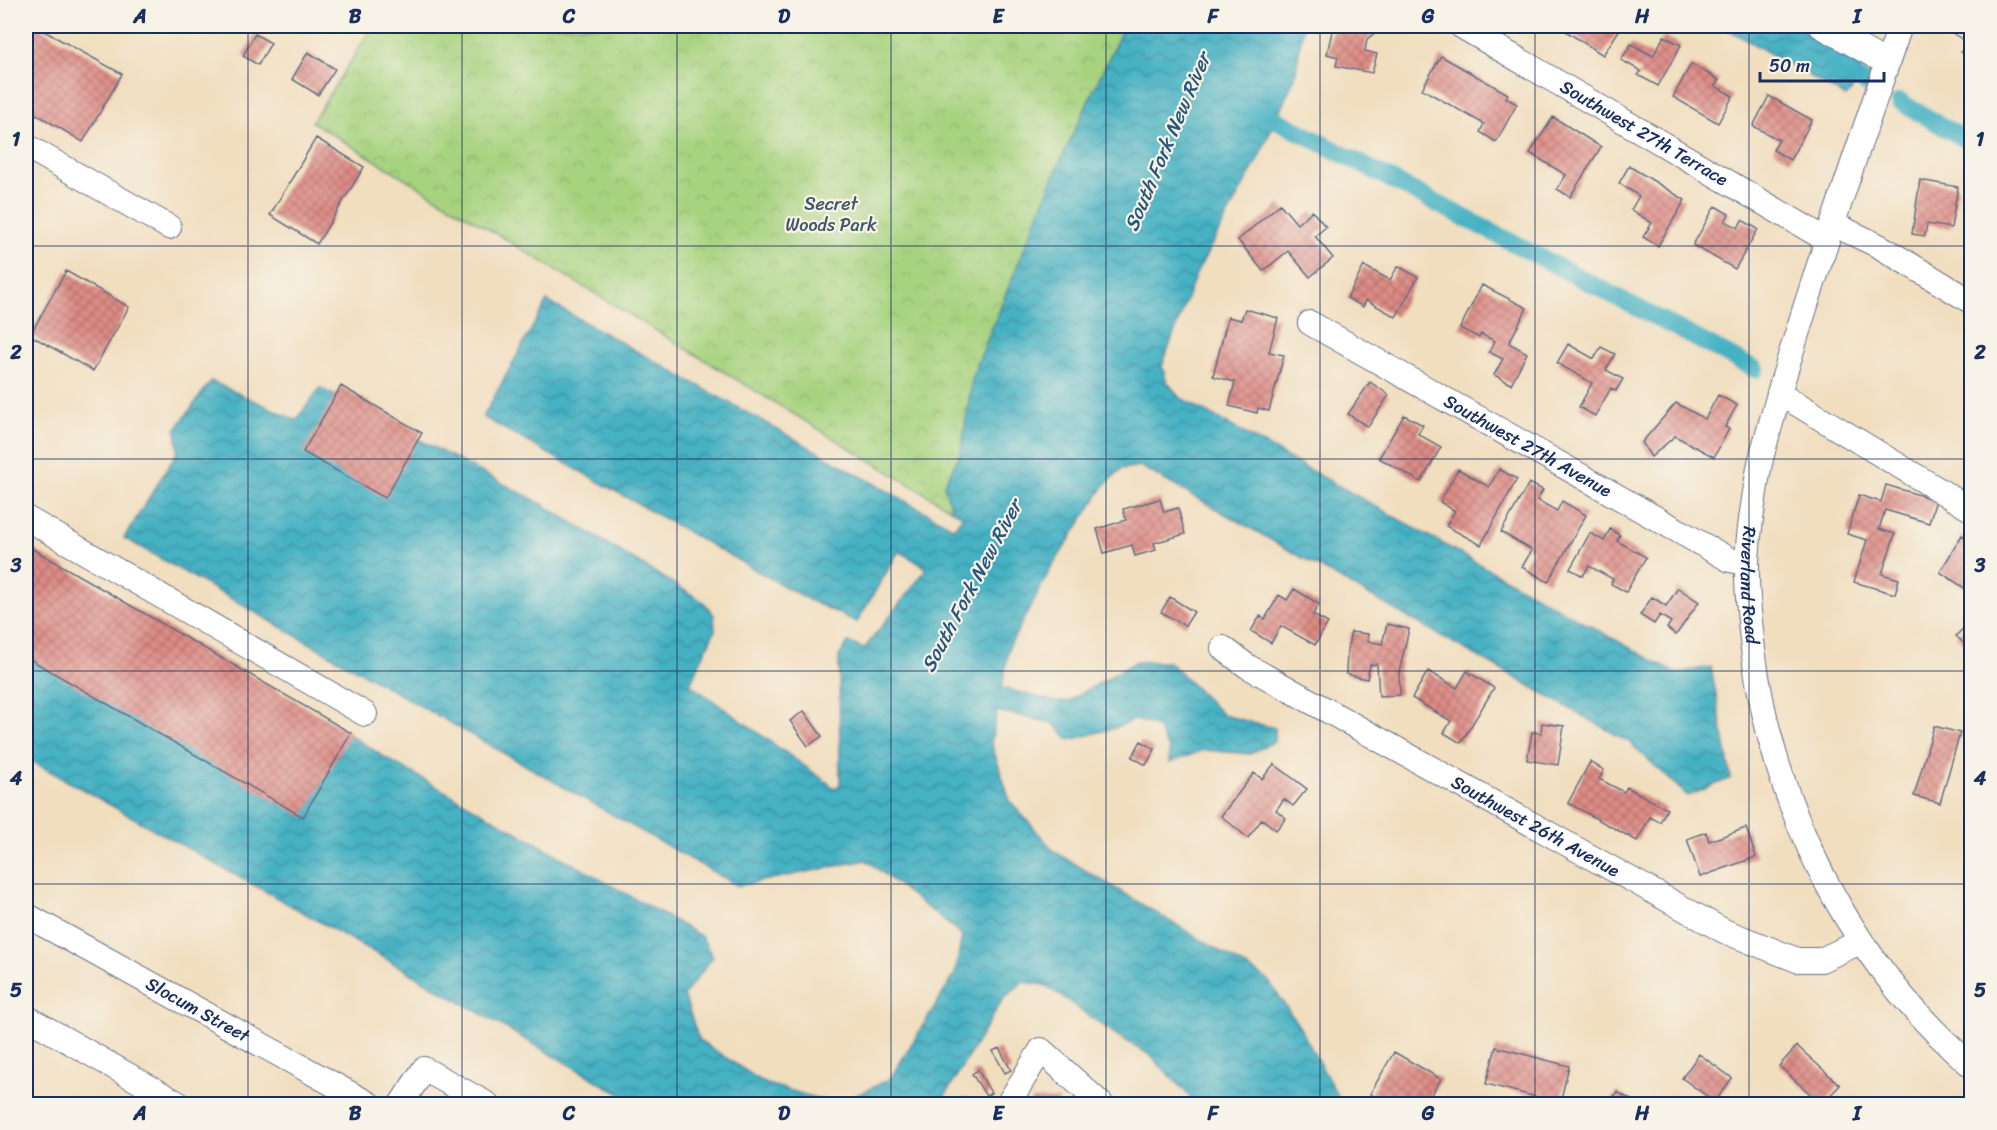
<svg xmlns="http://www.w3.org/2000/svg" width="1997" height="1130" font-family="Sriracha,sans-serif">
<defs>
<pattern id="park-crowns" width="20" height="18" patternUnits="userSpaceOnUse" patternTransform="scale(1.5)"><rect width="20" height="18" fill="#a7d37f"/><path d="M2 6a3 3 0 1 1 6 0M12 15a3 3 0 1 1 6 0" fill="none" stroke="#8fb570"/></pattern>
<pattern id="water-waves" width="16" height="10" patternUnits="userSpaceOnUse" patternTransform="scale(1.5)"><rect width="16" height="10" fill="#45b1c3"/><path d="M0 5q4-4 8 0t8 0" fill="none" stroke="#3990a2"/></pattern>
<pattern id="building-cross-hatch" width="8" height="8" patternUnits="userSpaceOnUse" patternTransform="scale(1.5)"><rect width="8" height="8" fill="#de8b85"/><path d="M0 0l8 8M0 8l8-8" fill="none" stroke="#b37270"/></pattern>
</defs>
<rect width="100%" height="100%" fill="#f7f3e8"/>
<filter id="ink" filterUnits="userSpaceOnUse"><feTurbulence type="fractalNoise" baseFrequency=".0167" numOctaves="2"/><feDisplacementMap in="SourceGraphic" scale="12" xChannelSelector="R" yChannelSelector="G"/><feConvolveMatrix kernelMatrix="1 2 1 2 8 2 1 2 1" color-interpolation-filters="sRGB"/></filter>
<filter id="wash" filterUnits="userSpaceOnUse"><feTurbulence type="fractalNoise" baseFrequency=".008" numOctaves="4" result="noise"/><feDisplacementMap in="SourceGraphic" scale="24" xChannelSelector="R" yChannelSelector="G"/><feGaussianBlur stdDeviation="1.35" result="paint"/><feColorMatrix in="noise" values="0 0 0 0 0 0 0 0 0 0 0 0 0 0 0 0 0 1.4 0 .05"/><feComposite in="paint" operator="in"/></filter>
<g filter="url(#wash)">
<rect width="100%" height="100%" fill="#f1debf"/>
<path fill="url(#park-crowns)" stroke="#61816e" stroke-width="1.5" d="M373 26H1124L1058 166 973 375 961 452 944 485 952 510 312 122Z"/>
<path fill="url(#water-waves)" stroke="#307090" stroke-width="1.5" d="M1124 26H1303L1295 77 1258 159 1196 274 1162 366 1166 380 1179 397 1675 673 1711 667 1731 778 1688 796 1629 742 1140 466 1121 469 1104 486 1051 568 1009 647 1002 688 1057 702 1069 701 1135 662H1169L1223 715 1275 728V741L1250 754 1204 750 1169 763V750L1157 727 1136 719 1115 728 1070 740 1053 723 997 711 991 742 1010 801 1055 852 1268 980 1300 1028 1342 1104H1197L1150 1055 1115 1034 1045 985 1023 982 1002 1000 940 1104H838L890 1079 955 974 962 935 866 860 738 886 124 538 178 451 176 429 211 381 296 420 320 388 540 503 704 602 714 615 715 630 690 684 835 788 840 785 839 657 848 642 864 649 925 571 924 566 899 551 857 622 809 600 483 417 547 301 954 528 963 516 952 510 944 485 961 452 973 375 1058 166Z
M1722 26H1796L1863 65 1851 91 1846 97Z
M26 550 216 657 350 735 384 757 701 936 713 957 684 995 699 1040 764 1083 837 1104H637L388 960 26 758Z"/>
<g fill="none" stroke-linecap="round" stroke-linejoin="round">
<path stroke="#45b1c3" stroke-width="18" d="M1836 66 1868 84
M1900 102 1972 143
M1254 108 1755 369"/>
</g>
<g id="blocks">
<path fill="url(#building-cross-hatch)" d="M35 26 122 74 83 142 26 108V42Z
M1344 26H1377L1376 32 1367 39 1365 51 1377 54 1372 73 1336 66 1338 57 1327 54 1333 27 1343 29Z
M1571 26H1622L1603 55 1567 32Z
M1960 26H1972V59L1961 52 1967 42 1954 34Z
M255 34 271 43 258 65 243 56Z
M1664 36 1681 45 1658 86 1638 75 1641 71 1621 60 1631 44 1653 56Z
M308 52 335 69 318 95 292 79Z
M1441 56 1508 94 1506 98 1517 104 1496 142 1480 132 1484 124 1422 89Z
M1691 64 1719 80 1715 86 1733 96 1718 123 1673 97Z
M1769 96 1812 120 1790 160 1773 150 1779 140 1753 126Z
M1553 117 1601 147 1570 197 1557 189 1566 175 1530 153Z
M316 138 364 167 317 244 270 215Z
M1629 166 1685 200 1658 246 1643 237 1652 223 1631 210 1639 196 1619 183Z
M1920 180 1958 187 1951 228 1927 224 1925 236 1912 234Z
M1280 204 1297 224 1312 211 1326 227 1315 236 1333 258 1310 277 1288 251 1263 271 1238 240Z
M1715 206 1729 214 1725 221 1738 228 1742 220 1758 229 1735 269 1693 245Z
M1364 266 1390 280 1398 266 1418 277 1396 317 1366 300 1363 307 1347 298Z
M66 271 129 307 93 371 30 335Z
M1482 285 1527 308 1509 343 1527 353 1511 384 1494 375 1503 359 1489 352 1495 341 1481 334 1479 338 1460 328Z
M1245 309 1278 318 1269 352 1284 355 1269 411 1258 408 1257 413 1229 406 1235 382 1213 376 1228 317 1241 320Z
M1568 344 1594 359 1601 347 1615 354 1606 370 1623 379 1616 391 1611 388 1595 416 1579 407 1592 383 1557 363Z
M1370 382 1389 395 1368 427 1348 414Z
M341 386 422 433 385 498 303 452Z
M1718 395 1737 405 1725 427 1729 429 1714 457 1675 436 1651 457 1642 442 1676 403 1705 419Z
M1404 415 1423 425 1418 434 1441 447 1421 482 1379 458Z
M1458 469 1489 487 1499 469 1517 479 1481 545 1446 526 1455 511 1440 502Z
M1529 483 1543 490 1537 500 1557 511 1562 501 1586 515 1548 582 1522 567 1532 550 1501 532Z
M1886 485 1936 500 1929 523 1885 510 1879 529 1895 534 1882 574 1899 579 1895 594 1854 582 1867 540 1847 534 1859 495 1881 502Z
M1160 499 1164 512 1178 508 1185 534 1154 543 1156 550 1135 556 1132 545 1104 553 1097 529 1126 520 1123 509Z
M1610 529 1620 535 1617 541 1646 557 1626 592 1611 584 1613 579 1589 566 1583 576 1570 569 1590 533 1604 541Z
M1962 535 1972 541V587L1969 591 1940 572Z
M26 545 351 733 303 817 26 657Z
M1678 588 1699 602 1676 635 1667 628 1671 622 1660 615 1654 624 1640 615 1652 597 1666 606Z
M1294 589 1319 604 1313 615 1328 623 1315 645 1281 626 1271 643 1251 631 1260 616 1265 619 1279 595 1287 600Z
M1170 597 1194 612 1185 626 1161 612Z
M1972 619V664L1964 656 1970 649 1956 636Z
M1387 624 1409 629 1399 672 1400 695 1379 696 1377 664 1370 665 1367 679 1346 674 1347 650 1351 632 1368 634V641L1382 644Z
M1428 671 1457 688 1467 671 1494 688 1461 743 1444 733 1451 721 1412 698Z
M804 711 822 736 808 746 790 721Z
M1542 723 1564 726 1558 765 1527 760 1532 732 1541 733Z
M1934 726 1960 733 1940 803 1914 796Z
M1141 741 1155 749 1146 765 1132 757Z
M1590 762 1604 770 1599 779 1624 792 1627 787 1667 809 1660 822 1650 817 1637 841 1568 803Z
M1274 764 1307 789 1293 806 1284 799 1276 810 1286 818 1276 830 1262 819 1248 838 1221 816 1254 773 1262 779Z
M1746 828 1756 857 1700 877 1687 839 1706 832 1709 841Z
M1797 1046 1840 1085 1822 1104H1817L1819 1102 1779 1066Z
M1496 1047 1569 1066 1560 1103 1486 1084Z
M999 1048 1011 1070 1005 1073 993 1051Z
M1394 1052 1441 1079 1426 1104H1382L1384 1102 1370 1094Z
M1699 1054 1732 1078 1715 1102 1682 1078Z
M978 1070 991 1093 986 1096 972 1074Z
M1617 1092 1638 1104H1609Z
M965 1097 970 1104H962L960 1101Z
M1059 1099V1104H1031V1100Z"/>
</g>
</g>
<g filter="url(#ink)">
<use href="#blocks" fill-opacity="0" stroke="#666c80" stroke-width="1.5"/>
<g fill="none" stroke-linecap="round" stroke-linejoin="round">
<g stroke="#666c80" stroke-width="26">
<g id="minor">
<path id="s1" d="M1461 26 1827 240"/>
<path d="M1821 26 1887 63"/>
<path id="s2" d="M1900 26C1865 129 1828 233 1796 337 1786 368 1777 399 1769 430 1765 444 1760 459 1758 474 1753 503 1748 534 1747 564 1746 592 1750 621 1753 649 1773 808 1849 961 1972 1066"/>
<path d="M26 146 169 227"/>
<path d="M1833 224 1879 246 1972 302"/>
<path id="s3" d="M1310 323 1730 560 1747 563"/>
<path d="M1779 393 1972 510"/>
<path d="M26 518 365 714"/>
<path id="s4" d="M1223 648 1247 666 1724 931 1797 960H1821L1860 942"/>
<path id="s5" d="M26 915 369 1104"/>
<path d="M26 1017 179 1104"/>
<path d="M401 1104 424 1069 487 1104"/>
<path d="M1008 1104 1041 1050 1101 1104"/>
</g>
</g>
<use href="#minor" stroke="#fff" stroke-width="24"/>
</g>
</g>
<path fill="none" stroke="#1b2f5e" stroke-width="1.5" stroke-opacity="0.55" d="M248 26V1104M462 26V1104M677 26V1104M891 26V1104M1106 26V1104M1320 26V1104M1535 26V1104M1749 26V1104M26 246H1972M26 459H1972M26 671H1972M26 884H1972"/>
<g text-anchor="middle" stroke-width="4.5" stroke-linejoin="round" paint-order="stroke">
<g font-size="18" fill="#1b2f5e" stroke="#f7f3e8">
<text dy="6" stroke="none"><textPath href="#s1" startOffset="212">Southwest 27th Terrace</textPath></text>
<text dy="6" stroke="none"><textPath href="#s3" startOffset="250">Southwest 27th Avenue</textPath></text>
<text dy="6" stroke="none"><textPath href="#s2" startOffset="582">Riverland Road</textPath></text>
<text dy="6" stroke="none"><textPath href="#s4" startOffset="360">Southwest 26th Avenue</textPath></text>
<text dy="6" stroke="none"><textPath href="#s5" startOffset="196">Slocum Street</textPath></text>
</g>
<g font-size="18" fill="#3e5866" stroke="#f7f3e8">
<text x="831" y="210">Secret<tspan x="831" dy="21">Woods Park</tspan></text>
</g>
<g font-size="20" font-style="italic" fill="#28567c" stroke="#f7f3e8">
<text transform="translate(1167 142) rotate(-67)" y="7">South Fork New River</text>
<text transform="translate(971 586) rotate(-62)" y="7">South Fork New River</text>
</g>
</g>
<rect width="1997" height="1130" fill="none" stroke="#f7f3e8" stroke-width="66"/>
<path d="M1760 72v9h124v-9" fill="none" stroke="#1b2f5e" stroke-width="3"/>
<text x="1769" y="72" font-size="18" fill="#1b2f5e" stroke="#f7f3e8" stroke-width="4.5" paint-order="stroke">50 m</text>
<rect x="33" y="33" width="1931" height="1064" fill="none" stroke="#1b2f5e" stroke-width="2"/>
<g font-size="20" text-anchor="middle" font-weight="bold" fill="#1b2f5e">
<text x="140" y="23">A</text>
<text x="355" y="23">B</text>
<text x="569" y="23">C</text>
<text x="784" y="23">D</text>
<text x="998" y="23">E</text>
<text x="1213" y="23">F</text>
<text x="1428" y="23">G</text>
<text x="1642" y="23">H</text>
<text x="1857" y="23">I</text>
<text x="16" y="146">1</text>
<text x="1980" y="146">1</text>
<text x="16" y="359">2</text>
<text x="1980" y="359">2</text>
<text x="16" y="572">3</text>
<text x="1980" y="572">3</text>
<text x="16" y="785">4</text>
<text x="1980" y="785">4</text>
<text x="16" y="997">5</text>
<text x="1980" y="997">5</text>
<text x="140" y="1120">A</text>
<text x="355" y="1120">B</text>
<text x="569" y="1120">C</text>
<text x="784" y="1120">D</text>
<text x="998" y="1120">E</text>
<text x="1213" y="1120">F</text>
<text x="1428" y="1120">G</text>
<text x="1642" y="1120">H</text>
<text x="1857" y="1120">I</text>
</g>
</svg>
